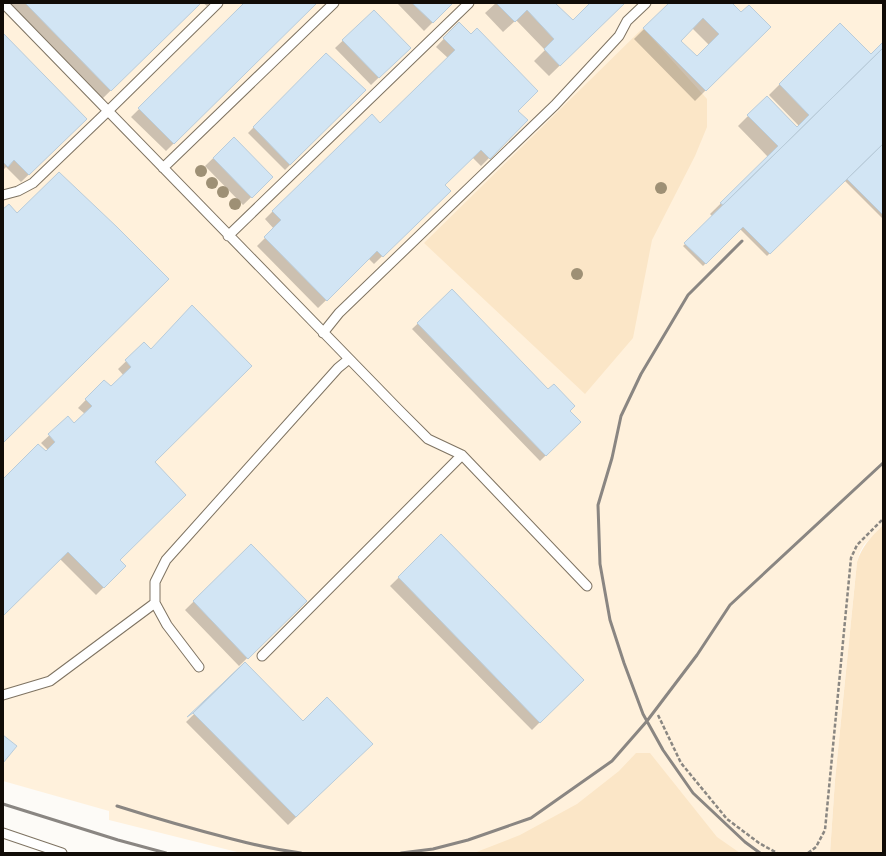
<svg xmlns="http://www.w3.org/2000/svg" width="886" height="856" font-family="'Space Grotesk',sans-serif">
<rect width="100%" height="100%" fill="#fdfbf7"/>
<path fill="#fff1dc" d="M3 3H883V525L864 545 860 552 857 562 835 780 830 853H241L109 820V811L3 781Z"/>
<path fill="#fbe6c7" d="M643 28 707 99V127L695 156 652 240 633 338 585 394 424 243Z
M883 525V853H830L835 780 857 562C862 546 871 537 883 525Z
M636 753H650L717 837 740 853H474L520 835 577 804 619 771Z"/>
<path fill="#0003" fill-rule="evenodd" d="M4 3H200L100 101Z
M203 3H210L207 6Z
M246 3H316L166 151 131 117Z
M397 3H452L424 31Z
M496 3H553L573 22 591 3H624L549 76 534 61 545 50 516 20 503 32 485 13Z
M670 3H731L741 14 769 27 695 101 634 39ZM692 28 709 45 696 58 679 41Z
M374 11 409 48 371 85 335 48Z
M459 23 517 111 489 158 481 166 472 157 444 185 449 191 374 264 369 259 318 308 257 246 274 229 265 219 273 211 380 124 448 58 436 47Z
M840 24 871 56 883 44V219L844 180 767 256 740 229 703 266 683 246 713 217 710 214 768 157 738 126 767 97 797 129 799 126 769 95Z
M3 35 86 119 21 182 6 167 3 170Z
M326 54 364 90 285 170 248 133Z
M234 138 272 177 243 205 205 166Z
M452 291 580 422 540 461 412 329Z
M144 344 154 462 119 560 125 566 96 595 60 559 3 614V480L46 452 48 450 41 443 68 418 74 424 85 414 78 408 104 381 111 388 124 376 118 369Z
M441 536 582 680 532 730 390 586Z
M251 545 306 601 239 666 185 610Z
M245 664 303 722 372 744 288 825 186 722Z"/>
<path fill="#d2e5f4" stroke="#b9ccda" fill-rule="evenodd" d="M25 3H200V4L111 91Z
M244 3H317L174 144 138 108Z
M412 3H453L433 23Z
M496 3H555L573 20 590 3H625L560 66 544 49 554 39 527 10 515 22Z
M669 3H732L741 12 749 5 771 27 706 91 643 28ZM703 18 719 34 697 56 681 41Z
M374 10 411 48 379 78 342 40Z
M459 22 471 34 477 28 538 91 518 111 528 120 490 159 481 150 445 185 451 191 383 257 377 251 327 301 264 237 281 220 272 211 372 114 380 123 455 50 443 38Z
M840 23 871 54 883 42V48L723 205 720 203 778 146 747 115 767 96 797 127 809 115 779 84Z
M3 33 87 119 29 175 14 160 8 167 3 162Z
M883 48V144L770 254 743 227 706 264 684 243Z
M326 53 366 90 290 165 253 127Z
M234 137 273 177 252 198 213 158Z
M883 144V215L847 179Z
M59 172 117 227 169 279 3 443V209L9 204 17 213Z
M452 289 548 389 554 384 575 406 570 411 581 422 546 456 417 323Z
M192 305 252 366 155 462 186 495 120 560 126 566 104 588 68 552 3 616V479L38 444 46 451 55 442 48 434 68 416 74 423 92 406 85 399 104 380 111 386 131 367 125 360 144 342 151 349Z
M441 534 584 680 540 723 398 577Z
M251 544 307 601 248 659 193 601Z
M245 662 193 713 187 717 240 667Z
M245 662 303 721 327 697 373 744 296 817 193 713Z
M3 735 17 746 3 763Z"/>
<g fill="none" stroke-linecap="round" stroke-linejoin="round">
<g stroke="#7e7362" stroke-width="11">
<path id="service" d="M3 3 399 410 428 439 462 455 587 586
M163 168 334 3
M3 195 18 191 33 183 108 111 218 3
M228 236 469 3
M323 333 339 313 555 105 619 36 627 21 646 3
M262 656 462 455
M199 667 167 625 155 603V582L166 560 338 368 349 359
M3 695 50 681 155 603
M3 833 62 853"/>
</g>
<path stroke="#8a8782" stroke-width="2.5" stroke-dasharray="4 2" stroke-linecap="butt" d="M658 715 681 763 727 819 759 843 777 853
M808 853 816 847 825 830 851 558 857 545 883 519"/>
<use href="#service" stroke="#fff" stroke-width="9"/>
<path stroke="#8a8682" stroke-width="3" d="M742 241 688 295 641 374 621 416 612 458 598 505 600 564 610 620 624 663 643 714 663 750 693 793 745 842 760 853
M3 804 118 840 166 853
M117 806C155 818 193 829 232 839 255 845 278 850 301 853
M401 853 433 849 468 840 531 818 612 761 647 721 697 655 730 605 883 463"/>
</g>
<g fill="#9e9075">
<circle cx="201" cy="171" r="6"/>
<circle cx="212" cy="183" r="6"/>
<circle cx="661" cy="188" r="6"/>
<circle cx="223" cy="192" r="6"/>
<circle cx="235" cy="204" r="6"/>
<circle cx="577" cy="274" r="6"/>
</g>
<rect width="886" height="856" fill="none" stroke="#110c07" stroke-width="8"/>
</svg>
